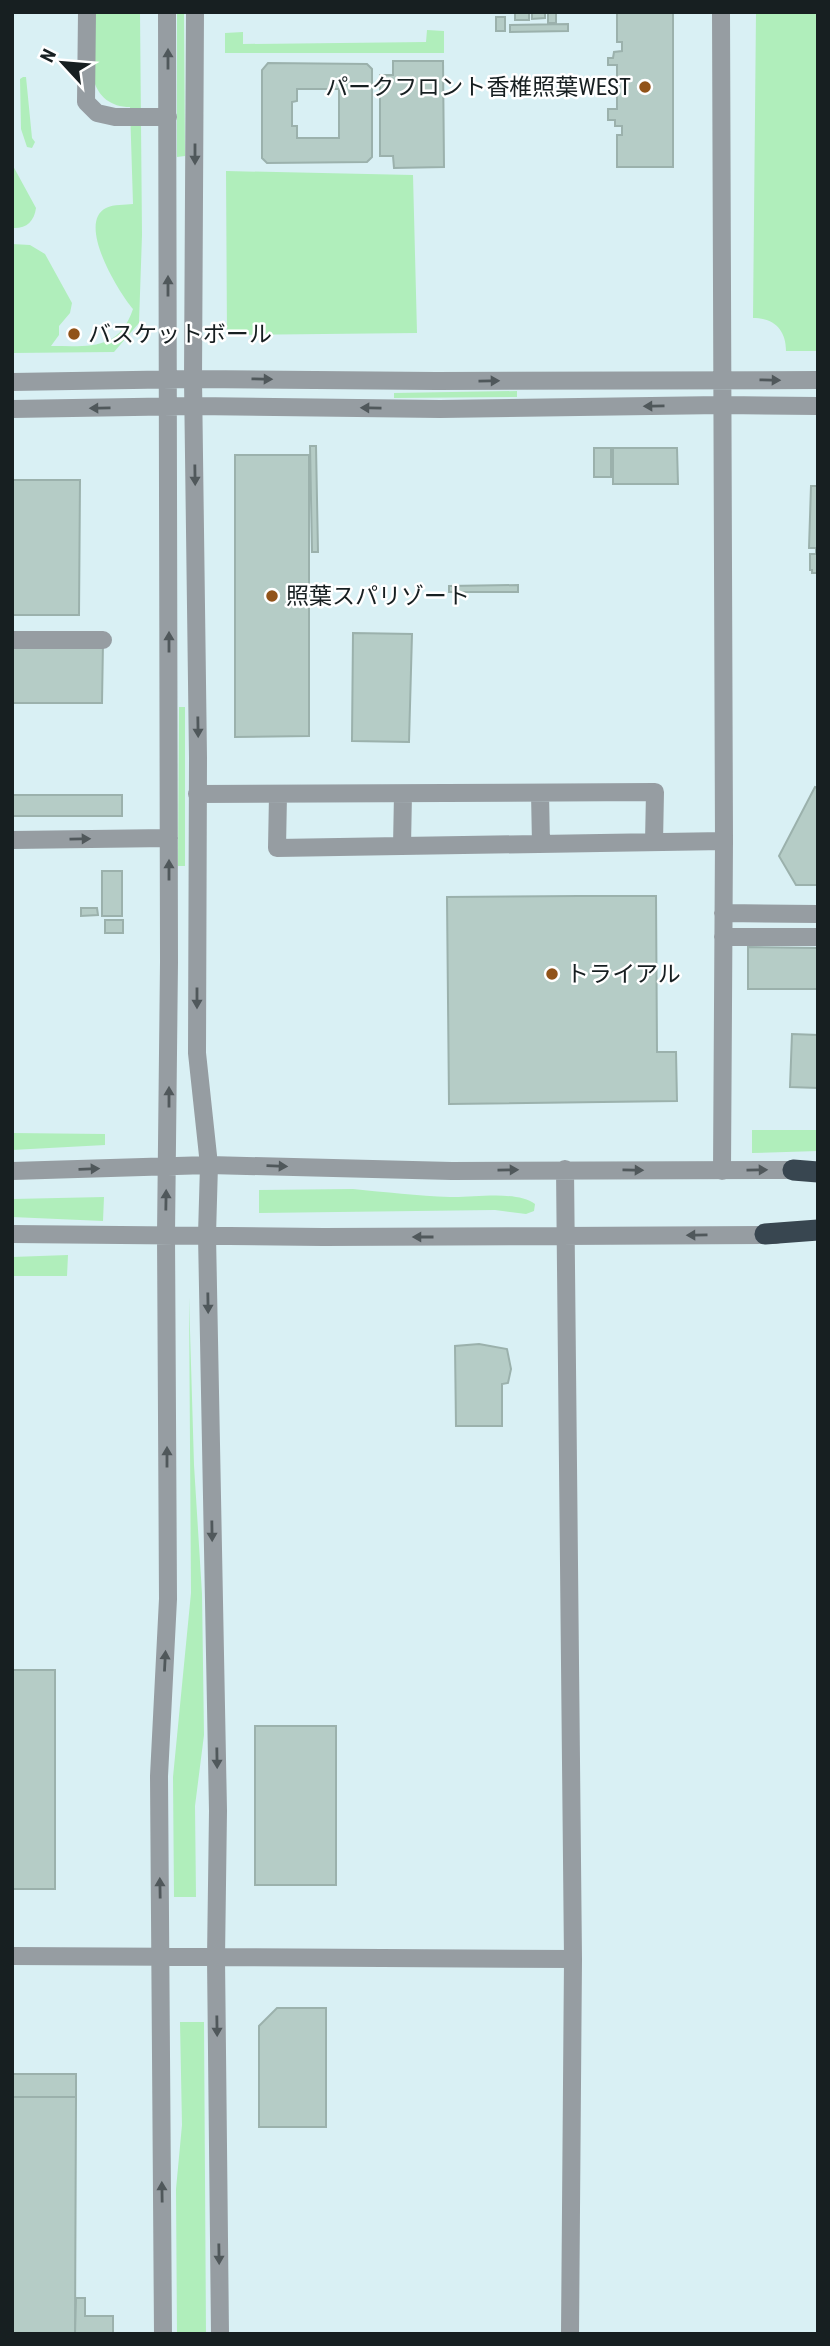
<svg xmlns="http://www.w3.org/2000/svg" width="830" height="2346" font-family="'Roboto Condensed','Noto Sans JP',sans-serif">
<rect width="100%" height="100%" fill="#d9f0f4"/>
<path fill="#b0eebb" d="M93 12H140L142 235 139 323 114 352 12 353V244L30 245 45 254 72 303 70 313 59 326V335L51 346C89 346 119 351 133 309 119 293 76 223 106 208 114 204 125 205 133 204L130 107C111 107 98 97 93 78Z
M177 12H184L185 156 177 157Z
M756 12H818V351H786C786 330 774 318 753 318Z
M427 30 444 31V53H225V33L243 32V44L426 42Z
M23 77H26L32 138 35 142 32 148 27 147 21 129 20 79Z
M12 164 36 208C34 222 26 229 12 228Z
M226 171 413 175 417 333 227 335Z
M517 391V397L394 398V393Z
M179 707H185V866H178Z
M752 1130H818V1151L752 1153Z
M12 1133 105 1134V1145L12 1150Z
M353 1189C385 1192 418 1196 450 1197 472 1198 517 1190 535 1204L534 1211 526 1214 495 1210 259 1213V1190Z
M104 1197 103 1221 12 1217V1199Z
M68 1255 67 1276H12V1257Z
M189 1297 194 1465 202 1594 204 1735 195 1806 196 1897H174L173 1777 191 1593Z
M180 2022H204L206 2334H177L176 2189 182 2125Z"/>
<path fill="#b5ccc6" stroke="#9bb1ac" stroke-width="2" fill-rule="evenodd" d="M515 12H529V20H515Z
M532 12H545V18L532 19Z
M548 12H556V23H548Z
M617 13H673V167H617V135H622V126H615V120H608V109H617V65H608V58H613L614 52 622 51V42H617Z
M496 17H505V31H496Z
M568 24V31L510 32V25Z
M393 61H443L444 167 394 168 393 156H380V75H393Z
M268 63 367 64 372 69V157L367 162 267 163 262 158V70ZM297 89H339V138H297V126H292V102L297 101Z
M310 446H316L318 552H312Z
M594 448H611V477H594Z
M613 448H677L678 484H613Z
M235 455H309V736L235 737Z
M12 480H80L79 615H12Z
M811 486H818V573H812V570H810V554H816V548H809Z
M518 585V592H449V586Z
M353 633 412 634 409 742 352 741Z
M12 642H103L102 703H12Z
M815 787 818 788V885H796L779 856Z
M12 795H122V816H12Z
M102 871H122V916H102Z
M579 896H656L657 1052H676L677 1101 449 1104 447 897Z
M81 908H97L98 915 81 916Z
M105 920H123V933H105Z
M748 947 818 948V989H748Z
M792 1034 818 1035V1088L790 1087Z
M479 1344 507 1349 511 1369 508 1383 502 1384V1426H456L455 1346Z
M12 1670H55V1889H12Z
M255 1726H336V1885H255Z
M277 2008H326V2127H259V2026Z
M12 2074H76V2097H12Z
M12 2097H76L75 2334H12Z
M76 2298H85V2316H113V2334H75Z"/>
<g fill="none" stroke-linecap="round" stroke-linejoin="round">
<path stroke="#969da2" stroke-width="18" d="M87 12 86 102 97 113 115 117H168
M195 12 193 379 198 758 197 1053 209 1165 207 1235 218 1811 216 1958 220 2334
M721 12 724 841 722 1171
M12 382 193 379 436 381 818 380
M12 409 194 406 440 409 722 405 818 406
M12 640H103
M540 793 541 844
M197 794 655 792 654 842
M278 795 277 848 724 841
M12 840 169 838
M402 846 403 794
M723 913 818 914
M723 937H818
M565 1169 573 1959 570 2334
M12 1171 209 1165 452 1171 804 1170
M12 1234 323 1237 776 1235
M12 1956 573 1959
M163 2334 159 1776 168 1599 166 1235 169 962 167 12"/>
<path stroke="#384650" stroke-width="21" d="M793 1170 818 1172
M765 1234 818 1230"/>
</g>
<defs><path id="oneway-solid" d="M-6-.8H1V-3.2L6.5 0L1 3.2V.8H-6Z" transform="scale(1.75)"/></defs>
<g fill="#50585b">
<use href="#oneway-solid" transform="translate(168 59) rotate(-90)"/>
<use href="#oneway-solid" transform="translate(195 154) rotate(90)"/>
<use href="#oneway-solid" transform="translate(168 286) rotate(-90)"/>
<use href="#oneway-solid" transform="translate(262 379) rotate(1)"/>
<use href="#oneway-solid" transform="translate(770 380) rotate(1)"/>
<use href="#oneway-solid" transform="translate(489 381) rotate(-1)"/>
<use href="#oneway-solid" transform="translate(654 406) rotate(179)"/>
<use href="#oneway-solid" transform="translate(100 408) rotate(179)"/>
<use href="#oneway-solid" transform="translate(371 408) rotate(-179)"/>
<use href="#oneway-solid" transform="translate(195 475) rotate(89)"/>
<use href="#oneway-solid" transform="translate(169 642) rotate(-90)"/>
<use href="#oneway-solid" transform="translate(198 727) rotate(89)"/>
<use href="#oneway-solid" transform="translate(80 839) rotate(-1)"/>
<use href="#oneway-solid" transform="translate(169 870) rotate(-90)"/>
<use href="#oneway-solid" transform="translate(197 998) rotate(90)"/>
<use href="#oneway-solid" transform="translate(169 1097) rotate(-90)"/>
<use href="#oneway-solid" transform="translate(277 1166) rotate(2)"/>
<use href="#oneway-solid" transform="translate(89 1169) rotate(-2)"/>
<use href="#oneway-solid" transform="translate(508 1170) rotate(-1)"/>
<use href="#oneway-solid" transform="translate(633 1170) rotate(1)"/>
<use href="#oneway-solid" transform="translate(757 1170) rotate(-1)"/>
<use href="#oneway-solid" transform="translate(166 1200) rotate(-89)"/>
<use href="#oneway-solid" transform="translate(697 1235) rotate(179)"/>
<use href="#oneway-solid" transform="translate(423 1237) rotate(180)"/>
<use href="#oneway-solid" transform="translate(208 1303) rotate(89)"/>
<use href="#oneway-solid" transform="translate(167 1457) rotate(-90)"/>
<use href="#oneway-solid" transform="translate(212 1531) rotate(89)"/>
<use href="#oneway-solid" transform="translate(165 1661) rotate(-87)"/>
<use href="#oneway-solid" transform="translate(217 1758) rotate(89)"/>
<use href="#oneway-solid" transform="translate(160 1888) rotate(-91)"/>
<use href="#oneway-solid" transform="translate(217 2026) rotate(89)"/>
<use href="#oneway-solid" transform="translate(162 2192) rotate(-91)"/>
<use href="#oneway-solid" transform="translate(219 2254) rotate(89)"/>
</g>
<g fill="#915319" stroke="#fff" stroke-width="2.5">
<circle cx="645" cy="87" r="7"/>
<circle cx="74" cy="334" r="7"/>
<circle cx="272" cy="596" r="7"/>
<circle cx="552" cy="974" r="7"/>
</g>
<g text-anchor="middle" stroke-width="5" stroke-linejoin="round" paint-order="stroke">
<g font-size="23" fill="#171f21" stroke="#fff" text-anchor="start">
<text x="631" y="95" text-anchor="end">パークフロント香椎照葉WEST</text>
<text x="88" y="342">バスケットボール</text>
<text x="286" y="604">照葉スパリゾート</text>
<text x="566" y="982">トライアル</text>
</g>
</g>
<rect width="830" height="2346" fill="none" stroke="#171f21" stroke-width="28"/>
<g transform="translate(63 63) rotate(296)" stroke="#ffffff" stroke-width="5" paint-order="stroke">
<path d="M0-5L12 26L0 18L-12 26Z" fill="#171f21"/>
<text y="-10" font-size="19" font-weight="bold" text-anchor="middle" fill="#171f21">N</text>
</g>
</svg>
